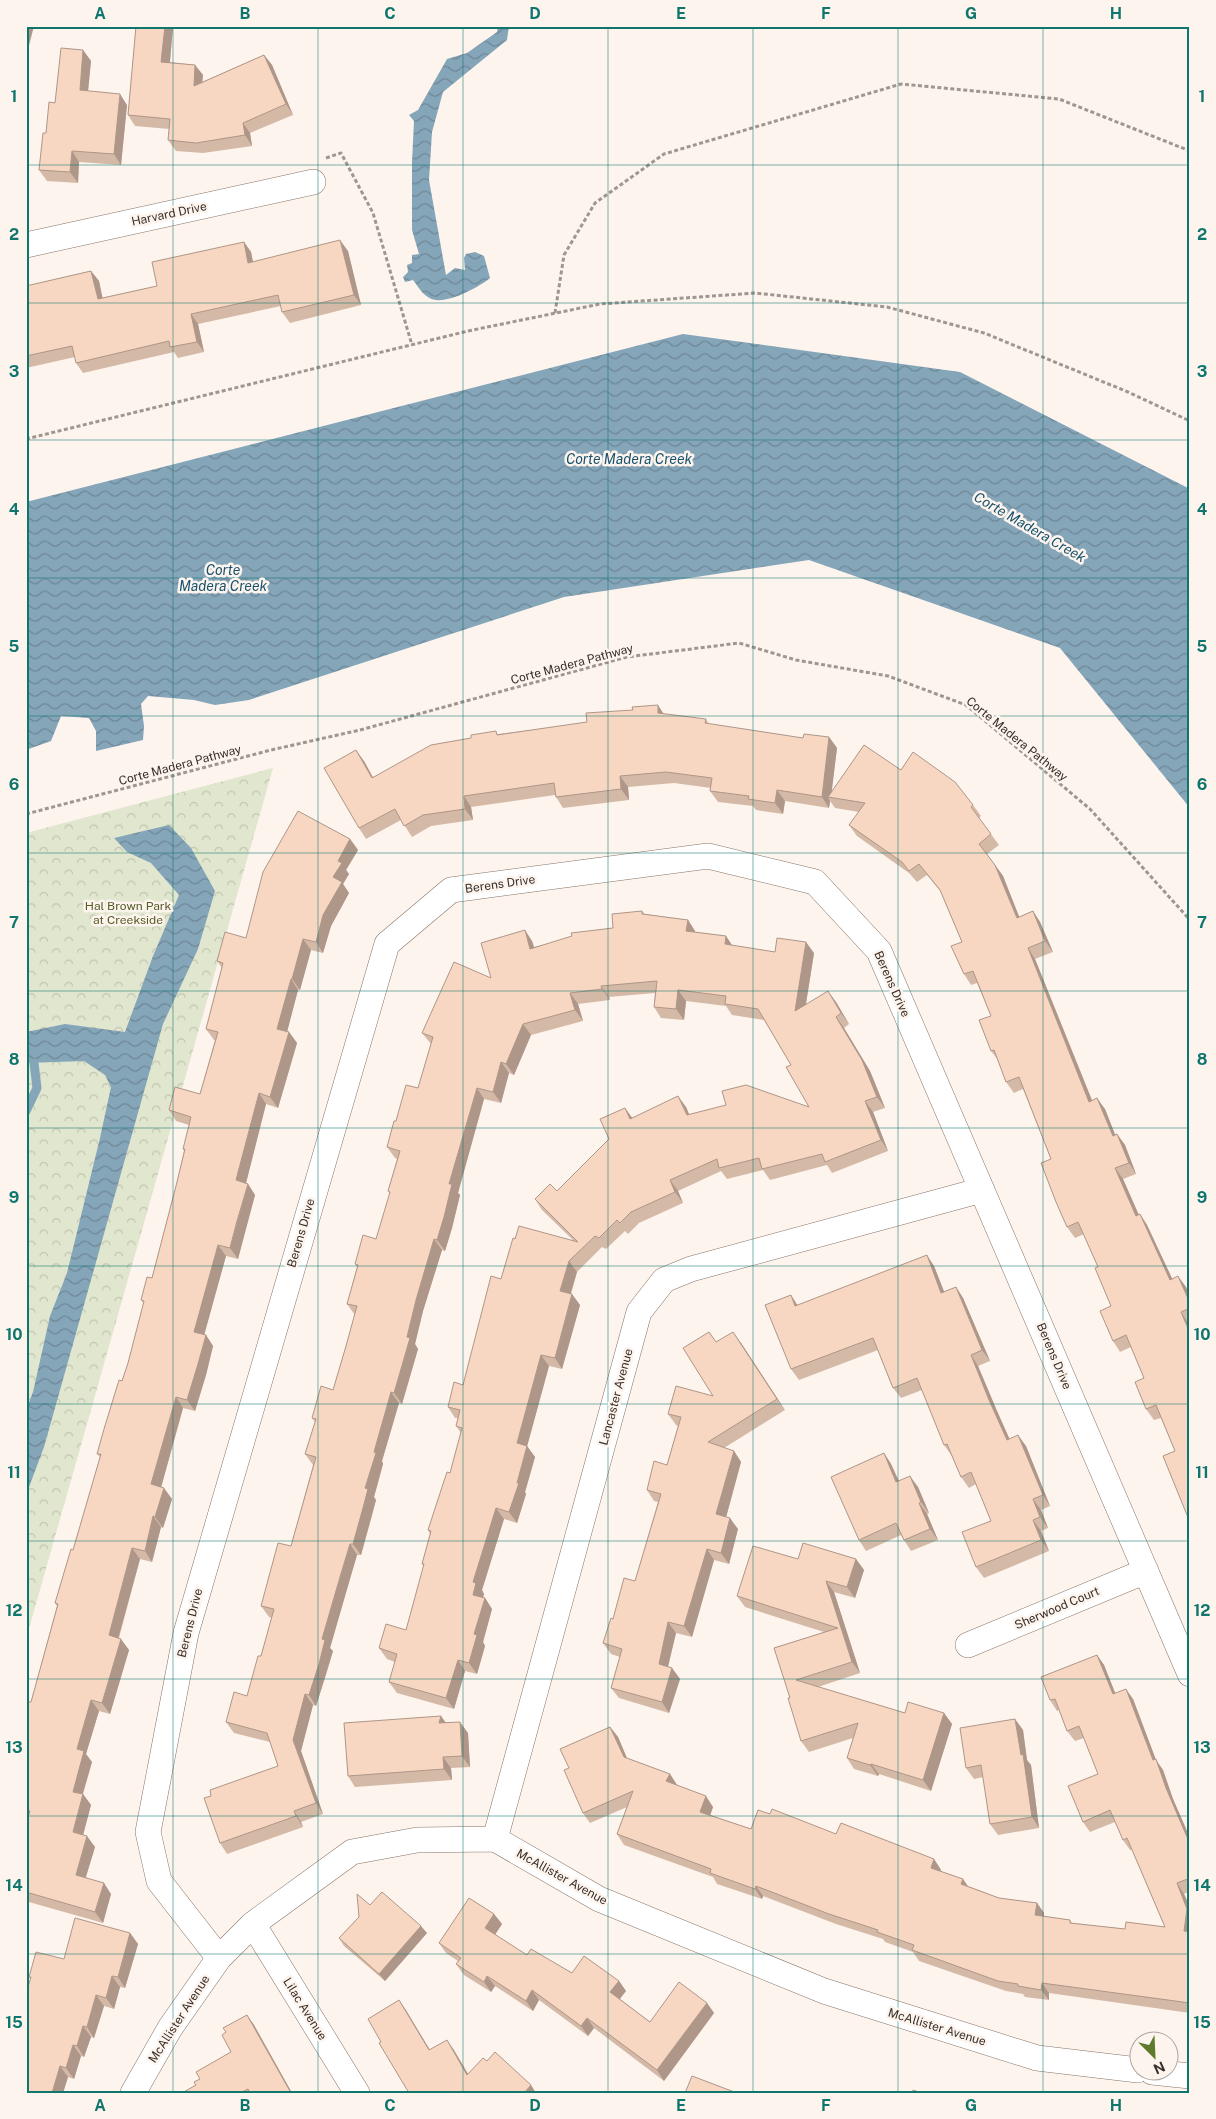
<svg xmlns="http://www.w3.org/2000/svg" width="1216" height="2119" font-family="'Public Sans',sans-serif">
<defs>
<pattern id="park-crowns" width="20" height="18" patternUnits="userSpaceOnUse" patternTransform="scale(1.25)"><rect width="20" height="18" fill="#e1e6ce"/><path d="M2 6a3 3 0 1 1 6 0M12 15a3 3 0 1 1 6 0" fill="none" stroke="#c2c6b1"/></pattern>
<pattern id="water-waves" width="16" height="10" patternUnits="userSpaceOnUse" patternTransform="scale(1.25)"><rect width="16" height="10" fill="#85a5b9"/><path d="M0 5q4-4 8 0t8 0" fill="none" stroke="#6e8797"/></pattern>
</defs>
<rect width="100%" height="100%" fill="#fdf4ee"/>
<path fill="url(#park-crowns)" d="M273 768 26 1639V833Z"/>
<path fill="url(#water-waves)" d="M498 26H509L507 40 443 92 432 132 429 180 446 275 455 268 465 270 464 258 466 254 475 252 484 256 490 278C479 287 451 302 436 300 425 299 419 288 413 280L405 282 403 277 408 272 407 265 412 263V255L419 254 412 230V162L414 121 409 115 418 110 447 59 467 53 497 32Z
M683 334 960 372 1190 489V808L1060 648 809 560 564 597 249 700 215 705 194 700 148 696 141 704 144 726 143 740 96 751V731L89 718 61 716 51 741 26 750V502Z
M169 825 191 848 215 891 198 949 163 1024 44 1447 26 1495V1410L33 1392 50 1316 67 1273 100 1138 111 1087 105 1075 84 1061 26 1063V1032L65 1024 125 1032 153 956 179 895 151 863 127 852 114 838Z"/>
<g fill="none" stroke-linecap="round" stroke-linejoin="round">
<path stroke="#85a5b9" stroke-width="9" d="M26 1111 37 1088 34 1063"/>
<g stroke="#887468" stroke-width="26">
<path id="street" d="M26 245 313 182
M968 1645 1146 1571
M495 1839 639 1312 664 1280 691 1269 982 1190
M253 1924 357 2093
M219 1958 159 1881 148 1832 186 1633 387 944 451 890 708 856 815 882 879 951 1190 1674
M1152 2072 1190 2076
M133 2093 170 2028 219 1958 253 1924 352 1852 417 1840 495 1839 599 1899 824 1991 1037 2058 1138 2070"/>
</g>
<path stroke="#9f9690" stroke-width="3" stroke-dasharray="4 2.5" stroke-linecap="butt" d="M326 158 341 153 373 213 412 345
M555 313 564 255 595 203 664 154 901 84 1059 99 1190 151
M26 439 468 331 600 304 755 293 887 307 984 333 1128 392 1190 421
M26 814 271 750 360 730 627 657 739 643 796 660 888 676 966 705 1090 809 1190 920"/>
<use href="#street" stroke="#fff" stroke-width="25"/>
</g>
<path fill="#d5b9a7" d="M136 26H173L170 62 195 65 203 75 202 82 264 55 272 65 293 115 250 133 252 146 203 153 176 151 168 140 169 129 135 126 128 115Z
M83 50 91 61 88 91 127 105 121 165 79 162 78 183 47 181 39 170 46 133 55 103Z
M244 242 251 252 253 262 348 251 361 305 290 323 282 312 281 306 198 324 204 352 178 358 174 352 83 373 76 363 75 357 26 368V286L91 271 99 281 102 298 157 286Z
M664 714 706 719 709 724 803 738 829 737 837 748 831 792 901 770 973 805 981 816 979 818 999 845 987 854 1003 876 1019 917 1033 911 1040 922 1053 952 1035 959 1092 1100 1105 1109 1115 1135 1117 1134 1125 1145 1136 1174 1123 1179 1139 1215 1140 1214 1147 1225 1172 1279 1186 1287 1190 1297V1322L1188 1323 1190 1326V1520L1163 1456 1175 1451 1161 1418 1154 1420 1146 1409 1144 1378 1131 1347 1120 1352 1113 1341 1111 1306 1098 1267 1084 1234 1075 1238 1067 1227 1051 1159 1023 1089 1014 1093 1006 1082 998 1060 991 1051V1016L977 983 971 985 964 974 962 942 941 892 927 875 917 882 909 873 857 836 849 825 859 812 835 808 830 801 829 808 785 801 783 814 756 810 753 806 718 802 710 791 711 788 674 783 628 787 629 800 563 808 556 797 555 795 471 807 473 820 431 826 412 837 401 820 366 839 359 828 364 761 373 777 498 734Z
M350 839 358 850 346 870 349 874 343 884 349 893 331 926 323 953 311 950 300 990H298L287 1031 289 1032 297 1043 278 1108 266 1104 246 1183 248 1184 255 1195 245 1232 238 1259 226 1256 204 1334 206 1335 213 1346 206 1375 195 1411 183 1408 161 1487 172 1499 163 1528 161 1527 152 1562 140 1559 119 1638 129 1650 110 1714 99 1711 86 1754 92 1762 83 1794 91 1805 83 1834 95 1847 86 1877 111 1894 103 1923 29 1902 26 1898V1824L28 1819H26V1708L31 1702 57 1606 55 1603 73 1550 100 1457 97 1454 128 1363 144 1304 141 1300 152 1278 176 1186 184 1151 183 1149 189 1125 176 1121 169 1110 200 1094 215 1040H214L206 1029 222 968 217 961 246 938Z
M642 911 645 914 688 920 695 931V932L726 936 732 945 775 952 814 953 806 1004 836 1002 849 1024 844 1028 870 1071 885 1108 873 1112 888 1151 832 1173 827 1165 770 1180 763 1170 727 1179 721 1171 678 1191 683 1203 639 1223 628 1234 625 1231 606 1249 602 1247 577 1272 571 1294 580 1305 562 1369 549 1366 527 1446 535 1457 525 1492 526 1494 517 1523 504 1519 482 1590 484 1594 483 1597 485 1598 492 1609 483 1642 485 1646 477 1674 465 1671 454 1709 397 1693 389 1682 395 1662 387 1659 379 1648 406 1630 424 1566 422 1564 430 1534 428 1530 450 1473 461 1433 456 1426 458 1418H455L448 1407 463 1385 515 1239 574 1241 542 1210 535 1199 557 1191 609 1139 625 1108 632 1118 686 1107 689 1115 809 1107 791 1065 764 1020 732 1015 726 1006 686 1001 684 1020 661 1018 654 1007 655 993 609 997 610 1000 578 1004 583 1021 531 1035 514 1075 509 1073 501 1103 484 1099 458 1193 460 1195 452 1228 445 1251 442 1250 423 1311 415 1344 418 1349 402 1404 399 1403 382 1461 383 1464 374 1497 376 1500 371 1519 361 1555H357L347 1588 330 1648 333 1651 326 1675 316 1706 313 1705 301 1751 323 1814 301 1822 303 1827 227 1854 220 1843 278 1766 270 1742 234 1733 226 1722 247 1696 261 1656 272 1618 269 1617 261 1606 291 1546 313 1465 305 1454 315 1422 312 1418 333 1390 346 1346 355 1315 347 1304 357 1267 355 1264 376 1239 390 1194 388 1191 397 1159 395 1158 387 1147 396 1121 418 1088 431 1044 422 1033 491 978 532 941 534 947 613 928Z
M934 1266 944 1292 956 1287 963 1298 990 1361 978 1366 997 1411 1009 1439 1026 1446 1050 1506 1041 1510 1048 1528 1041 1531 1049 1551 984 1578 976 1567 991 1521 976 1484 969 1488 961 1477 952 1456 944 1445 922 1390 901 1398 893 1388 878 1350 799 1380 791 1369 798 1305Z
M709 1332 716 1342 741 1343 785 1410 724 1448 734 1451 741 1462 726 1517 738 1529 729 1564 714 1560 692 1637 676 1633 668 1666 672 1668 680 1679 669 1713 619 1698 611 1688 620 1657 611 1654 603 1643 613 1619 635 1581 658 1502 654 1501 647 1490 667 1465 678 1426 676 1425 668 1414 713 1396Z
M884 1453 891 1464 899 1481 918 1487 929 1513 927 1514 938 1540 911 1551 904 1540 901 1535 866 1551 859 1540Z
M798 1559H856L864 1570 855 1598 834 1592 860 1673 818 1687 905 1713H944L952 1724 931 1791 879 1774 878 1776 854 1769 847 1758 853 1738 809 1752 801 1741 790 1698 774 1648 824 1632 745 1607 737 1596Z
M1097 1655 1104 1665 1115 1693 1133 1699 1156 1760 1163 1770 1173 1799 1190 1838V1891L1184 1894 1190 1907V2013L1049 1993V2000L1025 1997 1023 1994 1006 1991 919 1961 913 1952 885 1942 883 1939 836 1924 763 1896 762 1899 717 1884 713 1877 624 1845 617 1834 627 1807 590 1823 583 1813 569 1768 610 1727 618 1737 627 1758 670 1774 677 1785 713 1807 710 1815 751 1829 836 1834 934 1859 941 1870 940 1871 963 1879 968 1886 999 1898 1037 1903 1044 1913V1916L1070 1920 1072 1923 1125 1929 1165 1927 1132 1850H1130L1123 1840 1115 1822 1090 1832 1083 1822 1098 1774 1084 1738 1075 1741 1067 1731 1059 1710 1057 1711 1050 1700Z
M1015 1719 1023 1730 1027 1760 1031 1765 1039 1828 998 1835 990 1824 983 1777 974 1779 966 1768Z
M446 1723 468 1733 470 1767 451 1768 452 1780 355 1787 348 1776Z
M370 1905 427 1933 385 1981 344 1946 339 1938Z
M494 1914 502 1924 495 1935 527 1955 572 1973 619 1981 626 1991 620 1999 650 2022 707 2003 714 2013 664 2081 594 2028 588 2036 539 2000 533 2011 495 1986 491 1992 464 1975 456 1964 458 1961 446 1953 439 1943Z
M130 1933 138 1944 125 1988 120 1987 114 2009 104 2006 94 2038 91 2037 84 2057 81 2056 74 2079 68 2077 63 2093 31 1980 29 1977 64 1959Z
M247 2015 254 2025 292 2093H182L196 2085 200 2079 231 2052 226 2032Z"/>
<path fill="#ae9688" d="M26 26H34L26 57Z
M165 26H173L169 72 161 62Z
M83 50 91 61 87 101 80 90Z
M264 55 272 65 293 115 286 104Z
M195 65 203 75 201 96 194 86Z
M120 94 127 105 121 165 114 154Z
M243 123 250 133 252 146 245 135Z
M72 151 79 162 78 183 70 172Z
M340 240 348 251 361 305 354 295Z
M244 242 251 252 255 273 248 263Z
M91 271 99 281 105 309 98 299Z
M191 314 198 324 204 352 197 342Z
M658 705 665 716 658 713Z
M829 737 837 748 831 798 828 797 830 801 829 808 822 797Z
M356 750 364 761 379 789 372 778Z
M620 776 628 787 629 800 621 789Z
M777 790 785 801 783 814 775 803Z
M464 796 471 807 473 820 465 809Z
M350 839 358 850 346 870 349 874 343 884 349 893 331 926 323 953 316 942 338 861Z
M995 865 1003 876 1024 929 1017 918Z
M1033 911 1040 922 1053 952 1045 941Z
M688 920 695 931 694 942 686 931Z
M525 930 532 941 538 960 530 949Z
M726 936 733 947 725 944Z
M303 939 311 950 300 990 292 979Z
M806 942 814 953 803 1022 795 1011Z
M1028 948 1035 959 1097 1113 1089 1102Z
M291 979 298 990 285 1040 277 1029Z
M601 986 609 997 610 1000 602 989Z
M678 990 686 1001 684 1020 676 1009Z
M828 991 836 1002 849 1024 841 1013Z
M570 993 578 1004 583 1021 575 1010Z
M836 1017 844 1028 870 1071 885 1108 877 1097Z
M523 1024 531 1035 514 1075 506 1064Z
M289 1032 297 1043 278 1108 270 1097Z
M501 1062 509 1073 501 1103 493 1092Z
M477 1088 484 1099 458 1193 460 1195 452 1228 445 1251 437 1240 449 1184Z
M259 1093 266 1104 244 1191 236 1180Z
M678 1096 686 1107 694 1126 687 1115Z
M1097 1098 1105 1109 1120 1147 1113 1136Z
M865 1101 873 1112 888 1151 881 1140Z
M625 1108 633 1119H630Z
M1117 1134 1125 1145 1136 1174 1129 1163Z
M1115 1168 1123 1179 1144 1227 1136 1216Z
M670 1180 678 1191 683 1203 675 1192Z
M248 1184 255 1195 238 1259 230 1248Z
M1140 1214 1147 1225 1178 1291 1170 1280Z
M434 1239 442 1250 423 1311 415 1344 418 1349 402 1404 394 1393 407 1337 416 1300Z
M218 1245 226 1256 202 1343 194 1332Z
M927 1255 934 1266 949 1304 941 1293Z
M569 1261 577 1272 568 1302 560 1291Z
M1178 1276 1186 1287 1190 1297V1303Z
M956 1287 963 1298 990 1361 982 1350Z
M572 1294 580 1305 562 1369 555 1358Z
M791 1295 798 1306H795Z
M1181 1312 1188 1323 1190 1326V1333Z
M733 1332 741 1343 785 1410 777 1399Z
M206 1335 213 1346 206 1375 195 1411 187 1400Z
M541 1355 549 1366 525 1454 517 1443Z
M971 1355 978 1366 997 1411 1015 1451 1007 1440 989 1400Z
M391 1392 399 1403 382 1461 383 1464 374 1497 376 1500 361 1555 353 1544 374 1452Z
M176 1397 183 1408 159 1495 151 1484Z
M1018 1435 1026 1446 1050 1506 1043 1495Z
M527 1446 535 1457 525 1492 526 1494 517 1523 509 1512 517 1483Z
M734 1451 741 1462 724 1525 716 1514Z
M884 1453 891 1464 904 1493 896 1482Z
M910 1476 918 1487 929 1513 921 1502Z
M164 1488 172 1499 163 1528 155 1517Z
M1033 1499 1041 1510 1048 1528 1040 1517Z
M919 1503 927 1514 938 1540 930 1529Z
M496 1508 504 1519 482 1590 484 1594 481 1606 473 1595V1582Z
M153 1516 161 1527 152 1562 145 1551Z
M730 1518 738 1529 729 1564 721 1553Z
M1033 1520 1041 1531 1049 1551 1041 1540Z
M350 1544 357 1555 330 1648 333 1651 316 1706 309 1695 322 1639Z
M132 1548 140 1559 116 1646 109 1635Z
M707 1549 714 1560 692 1637 684 1626Z
M856 1559 864 1570 855 1598 847 1587Z
M826 1581 834 1592 860 1673 852 1662Z
M485 1598 492 1609 483 1642 485 1646 477 1674 469 1663 474 1634Z
M668 1622 676 1633 666 1675 659 1664Z
M121 1639 129 1650 110 1714 102 1703Z
M1097 1655 1104 1665 1120 1705 1113 1694Z
M458 1660 465 1671 454 1709 446 1698Z
M672 1668 680 1679 669 1713 662 1702Z
M1126 1689 1133 1699 1156 1760 1163 1770 1173 1799 1190 1838V1844L1153 1760Z
M305 1694 313 1705 301 1751 323 1814 316 1803 293 1740Z
M91 1700 99 1711 86 1754 92 1762 80 1803 73 1792 77 1749Z
M944 1713 952 1724 931 1791 923 1780Z
M441 1716 449 1727 439 1723Z
M1015 1719 1023 1730 1027 1760 1031 1765 1039 1828 1032 1817Z
M460 1722 468 1733 470 1767 462 1756Z
M610 1727 618 1737 631 1768 624 1757Z
M443 1757 451 1768 452 1780 444 1769Z
M871 1764 879 1774 878 1776 870 1765Z
M670 1774 677 1785 673 1792 666 1781Z
M83 1794 91 1805 81 1843 73 1832Z
M706 1796 713 1807 708 1822 700 1812Z
M294 1811 301 1822 303 1827 296 1816Z
M87 1836 95 1847 83 1886 76 1875Z
M934 1859 941 1870 938 1878 931 1868Z
M963 1879 970 1890 961 1884Z
M104 1883 111 1894 103 1923 95 1912Z
M1177 1883 1184 1894 1190 1907V1939L1184 1931Z
M756 1886 763 1896 762 1899 755 1889Z
M1037 1903 1044 1913 1042 1925 1035 1915Z
M494 1914 502 1924 492 1939 485 1928Z
M421 1926 427 1933 385 1981 379 1974Z
M130 1933 138 1944 125 1988 118 1977Z
M112 1976 120 1987 114 2009 106 1998Z
M487 1976 495 1986 491 1992 484 1982Z
M619 1981 626 1991 617 2002 610 1992Z
M1042 1983 1049 1993V2000L1041 1990Z
M532 1990 539 2000 533 2011 526 2001Z
M96 1995 104 2006 94 2038 87 2027Z
M399 2000 406 2010 436 2060 429 2050Z
M707 2003 714 2013 664 2081 657 2070Z
M247 2015 254 2025 292 2093H291Z
M587 2018 594 2028 588 2036 581 2026Z
M83 2026 91 2037 84 2057 77 2046Z
M447 2040 454 2050 474 2084 467 2075Z
M73 2045 81 2056 74 2079 66 2068Z
M60 2066 68 2077 63 2093H52Z
M531 2085 536 2093H524Z"/>
<path fill="#f8d7c2" stroke="#ae9688" d="M136 26H165L161 62 195 65 194 86 264 55 286 104 243 123 245 135 196 143 168 140 170 119 128 115Z
M61 48 83 50 80 90 120 94 114 154 72 151 70 172 39 170 43 133H46L49 102 55 103Z
M340 240 354 295 282 312 278 295 191 314 197 342 170 347 169 341 76 363 72 346 26 356V286L91 271 98 299 157 286 152 262 244 242 248 263Z
M658 705V713L706 719 705 723 803 738 804 734 829 737 822 797 777 790 775 803 748 799 749 796 710 791 712 778 666 772 620 776 621 789 556 797 554 783 464 796 465 809 423 815 404 826 395 809 359 828 324 768 356 750 372 778 431 745 471 738V735L496 731 497 735 587 722 586 713 633 710 632 707Z
M864 745 901 770 913 752 955 782 973 805 971 807 991 834 979 844 995 865 1017 918 1033 911 1045 941 1028 948 1089 1102 1097 1098 1113 1136 1117 1134 1129 1163 1115 1168 1136 1216 1140 1214 1170 1280 1178 1276 1190 1303V1308L1181 1312 1190 1333 1189 1520 1163 1456 1175 1451 1156 1405 1146 1409 1135 1382 1144 1378 1126 1335 1113 1341 1100 1311 1111 1306 1095 1268 1098 1267 1078 1222 1067 1227 1056 1202 1041 1163 1051 1159 1019 1077 1006 1082 994 1050 991 1051 979 1020 991 1016 973 971 964 974 951 946 962 942 940 890 919 864 909 871 902 862 849 825 865 803 828 797Z
M298 811 350 839 338 861 342 863 333 877 342 882 323 915 316 942 303 939 292 979H291L277 1029 289 1032 270 1097 259 1093 236 1180 248 1184 237 1221 230 1248 218 1245 194 1332 206 1335 198 1364 187 1400 176 1397 151 1484 164 1488 155 1517 153 1516 145 1551 132 1548 109 1635 121 1639 102 1703 91 1700 77 1749 84 1751 73 1792 83 1794 73 1832 87 1836 76 1875 104 1883 95 1912 26 1892V1824L30 1811 26 1810V1708L28 1702H31L58 1604 55 1603 71 1549 73 1550 101 1454H97L104 1429 119 1380 122 1381 128 1363 144 1301 141 1300 147 1277 152 1278 176 1186 185 1149H183L191 1117 169 1110 175 1087 200 1094 218 1032 206 1029 223 963 217 961 225 932 246 938 263 872Z
M642 911V914L688 920 686 931 726 936 725 944 775 952 777 938 806 942 795 1011 828 991 841 1013 836 1017 862 1060 877 1097 865 1101 881 1140 825 1162 822 1154 762 1169 759 1158 719 1168 717 1159 670 1180 675 1192 631 1212 620 1223 617 1220 599 1238 595 1236 569 1261 560 1291 572 1294 555 1358 541 1355 517 1443 527 1446 517 1483H519L509 1512 496 1508 473 1582 476 1583 473 1595 485 1598 474 1634 477 1635 469 1663 458 1660 446 1698 389 1682 397 1654 379 1648 386 1624 406 1630 424 1564H422L431 1531 428 1530 443 1484 447 1472 450 1473 462 1428 456 1426 460 1410 448 1407 454 1382 463 1385 491 1276 501 1279 513 1238 515 1239 519 1226 578 1242 535 1199 550 1184 557 1191 609 1139 600 1119 625 1108 630 1119 678 1096 687 1115 726 1105 722 1091 746 1085 809 1107 786 1067 791 1065 758 1009 725 1004 726 996 678 990 676 1009 654 1007 657 981 601 986 602 989 570 993 575 1010 523 1024 506 1064 501 1062 493 1092 477 1088 449 1184H452L444 1217 437 1240 434 1239 416 1300 407 1337 410 1338 394 1393 391 1392 374 1452 376 1453 365 1488 368 1489 363 1508 353 1544H350L340 1577 322 1639 325 1640 319 1664 309 1695 305 1694 293 1740 316 1803 294 1811 296 1816 220 1843 204 1798 211 1796 210 1790 278 1766 267 1733 226 1722 234 1692 247 1696 258 1656H261L274 1609 261 1606 278 1543 291 1546 316 1457 305 1454 316 1419 312 1418 321 1386 333 1390 346 1346 357 1306 347 1304 358 1265 355 1264 363 1235 376 1239 390 1192 388 1191 400 1151 387 1147 394 1121H396L406 1085 418 1088 433 1037 422 1033 454 962 491 978 481 943 525 930 530 949 572 936 571 933 613 928 612 914Z
M927 1255 941 1293 956 1287 982 1350 971 1355 989 1400 1007 1440 1018 1435 1043 1495 1033 1499 1040 1517 1033 1520 1041 1540 976 1567 962 1532 991 1521 971 1472 961 1477 947 1444 944 1445 917 1378 893 1388 873 1338 791 1369 765 1305 791 1295 795 1306Z
M709 1332 716 1342 733 1332 777 1399 708 1442 734 1451 716 1514 730 1518 721 1553 707 1549 684 1626 668 1622 659 1664 672 1668 662 1702 611 1688 622 1649 603 1643 611 1618 613 1619 624 1578 635 1581 661 1494 647 1490 654 1461 667 1465 681 1417 668 1414 676 1386 713 1396 683 1348Z
M884 1453 896 1482 910 1476 921 1502 919 1503 930 1529 904 1540 896 1523 859 1540 831 1477Z
M803 1543 856 1559 847 1587 826 1581 852 1662 796 1680 905 1713 908 1702 944 1713 923 1780 871 1764 870 1765 847 1758 858 1723 801 1741 788 1698H790L774 1648 838 1628 737 1596 753 1546 798 1559Z
M1097 1655 1113 1694 1126 1689 1153 1760 1156 1759 1166 1788 1190 1844V1878L1177 1883 1187 1909 1184 1931 1190 1932V2003L1042 1983 1041 1990 1018 1986V1984L998 1981 912 1950 914 1945 877 1932 878 1930 829 1914 756 1886 755 1889 710 1873 711 1869 617 1834 633 1791 583 1813 564 1770 569 1768 560 1749 610 1727 624 1757 670 1774 666 1781 706 1796 700 1812 751 1829 758 1810 770 1814 772 1809 836 1834 841 1823 934 1859 931 1868 963 1879 961 1884 999 1898 1037 1903 1035 1915 1070 1920V1923L1125 1929 1126 1922 1165 1927 1127 1838 1123 1840 1110 1810 1083 1822 1068 1786 1098 1774 1079 1726 1067 1731 1055 1699 1050 1700 1041 1677Z
M441 1716 439 1723 460 1722 462 1756 443 1757 444 1769 348 1776 344 1723Z
M1015 1719 1021 1755 1023 1754 1032 1817 990 1824 981 1765 966 1768 960 1728Z
M382 1892 421 1926 379 1974 339 1938 359 1917 357 1894 370 1905Z
M469 1898 494 1914 485 1928 527 1955 531 1949 572 1973 584 1956 619 1981 610 1992 650 2022 679 1982 707 2003 657 2070 587 2018 581 2026 532 1990 526 2001 487 1976 484 1982 456 1964 461 1958 439 1943Z
M75 1918 130 1933 118 1977 112 1976 106 1998 96 1995 87 2027 83 2026 77 2046 73 2045 66 2068 60 2066 52 2093H26V1994L31 1977H29L36 1952 64 1959Z
M399 2000 429 2050 447 2040 467 2075 483 2058 487 2061 495 2052 531 2085 524 2093H409L379 2043 381 2042 368 2019Z
M247 2015 291 2093H250L248 2089 240 2093H182L196 2085 194 2082 200 2079 196 2072 231 2052 222 2035 226 2032 223 2028Z
M692 2076 737 2093H685Z
M913 2090 922 2093H912Z"/>
<path fill="none" stroke="#0f766e" stroke-width="1" stroke-opacity="0.55" d="M173 26V2093M318 26V2093M463 26V2093M608 26V2093M753 26V2093M898 26V2093M1043 26V2093M26 165H1190M26 303H1190M26 440H1190M26 578H1190M26 716H1190M26 853H1190M26 991H1190M26 1128H1190M26 1266H1190M26 1404H1190M26 1541H1190M26 1679H1190M26 1816H1190M26 1954H1190"/>
<g text-anchor="middle" stroke-width="5" stroke-linejoin="round" paint-order="stroke">
<g font-size="12" fill="#382f2a" stroke="#fdf4ee">
<text transform="translate(169 214) rotate(-12)" y="4">Harvard Drive</text>
<text transform="translate(572 664) rotate(-15)" y="4">Corte Madera Pathway</text>
<text transform="translate(1017 739) rotate(39)" y="4">Corte Madera Pathway</text>
<text transform="translate(180 765) rotate(-15)" y="4">Corte Madera Pathway</text>
<text transform="translate(500 884) rotate(-8)" y="4">Berens Drive</text>
<text transform="translate(892 984) rotate(66)" y="4">Berens Drive</text>
<text transform="translate(301 1233) rotate(-74)" y="4">Berens Drive</text>
<text transform="translate(1054 1356) rotate(67)" y="4">Berens Drive</text>
<text transform="translate(616 1397) rotate(-75)" y="4">Lancaster Avenue</text>
<text transform="translate(1057 1608) rotate(-23)" y="4">Sherwood Court</text>
<text transform="translate(190 1623) rotate(-76)" y="4">Berens Drive</text>
<text transform="translate(562 1877) rotate(29)" y="4">McAllister Avenue</text>
<text transform="translate(305 2009) rotate(58)" y="4">Lilac Avenue</text>
<text transform="translate(179 2019) rotate(-57)" y="4">McAllister Avenue</text>
<text transform="translate(937 2027) rotate(17)" y="4">McAllister Avenue</text>
</g>
<g font-size="12" fill="#555c27" stroke="#fdf4ee">
<text x="128" y="910">Hal Brown Park<tspan x="128" dy="14">at Creekside</tspan></text>
</g>
<g font-size="14" font-style="italic" fill="#17526f" stroke="#fdf4ee">
<text x="629" y="464">Corte Madera Creek</text>
<text transform="translate(1030 527) rotate(30)" y="5">Corte Madera Creek</text>
<text x="223" y="575">Corte<tspan x="223" dy="16">Madera Creek</tspan></text>
</g>
</g>
<rect width="1216" height="2119" fill="none" stroke="#fdf4ee" stroke-width="55"/>
<g transform="translate(1154 2056) rotate(156)"><circle r="24" fill="#fdf4ee" stroke="#aea5a0"/>
<path d="M0-4L9 19L0 12L-9 19Z" fill="#607a2d"/>
<text y="-8" font-size="14" font-weight="bold" text-anchor="middle" fill="#382f2a">N</text>
</g>
<rect x="28" y="28" width="1160" height="2064" fill="none" stroke="#0f766e" stroke-width="2"/>
<g font-size="16" text-anchor="middle" font-weight="bold" fill="#0f766e">
<text x="100" y="19">A</text>
<text x="245" y="19">B</text>
<text x="390" y="19">C</text>
<text x="535" y="19">D</text>
<text x="681" y="19">E</text>
<text x="826" y="19">F</text>
<text x="971" y="19">G</text>
<text x="1116" y="19">H</text>
<text x="14" y="102">1</text>
<text x="1202" y="102">1</text>
<text x="14" y="240">2</text>
<text x="1202" y="240">2</text>
<text x="14" y="377">3</text>
<text x="1202" y="377">3</text>
<text x="14" y="515">4</text>
<text x="1202" y="515">4</text>
<text x="14" y="652">5</text>
<text x="1202" y="652">5</text>
<text x="14" y="790">6</text>
<text x="1202" y="790">6</text>
<text x="14" y="928">7</text>
<text x="1202" y="928">7</text>
<text x="14" y="1065">8</text>
<text x="1202" y="1065">8</text>
<text x="14" y="1203">9</text>
<text x="1202" y="1203">9</text>
<text x="14" y="1340">10</text>
<text x="1202" y="1340">10</text>
<text x="14" y="1478">11</text>
<text x="1202" y="1478">11</text>
<text x="14" y="1616">12</text>
<text x="1202" y="1616">12</text>
<text x="14" y="1753">13</text>
<text x="1202" y="1753">13</text>
<text x="14" y="1891">14</text>
<text x="1202" y="1891">14</text>
<text x="14" y="2028">15</text>
<text x="1202" y="2028">15</text>
<text x="100" y="2111">A</text>
<text x="245" y="2111">B</text>
<text x="390" y="2111">C</text>
<text x="535" y="2111">D</text>
<text x="681" y="2111">E</text>
<text x="826" y="2111">F</text>
<text x="971" y="2111">G</text>
<text x="1116" y="2111">H</text>
</g>
</svg>
